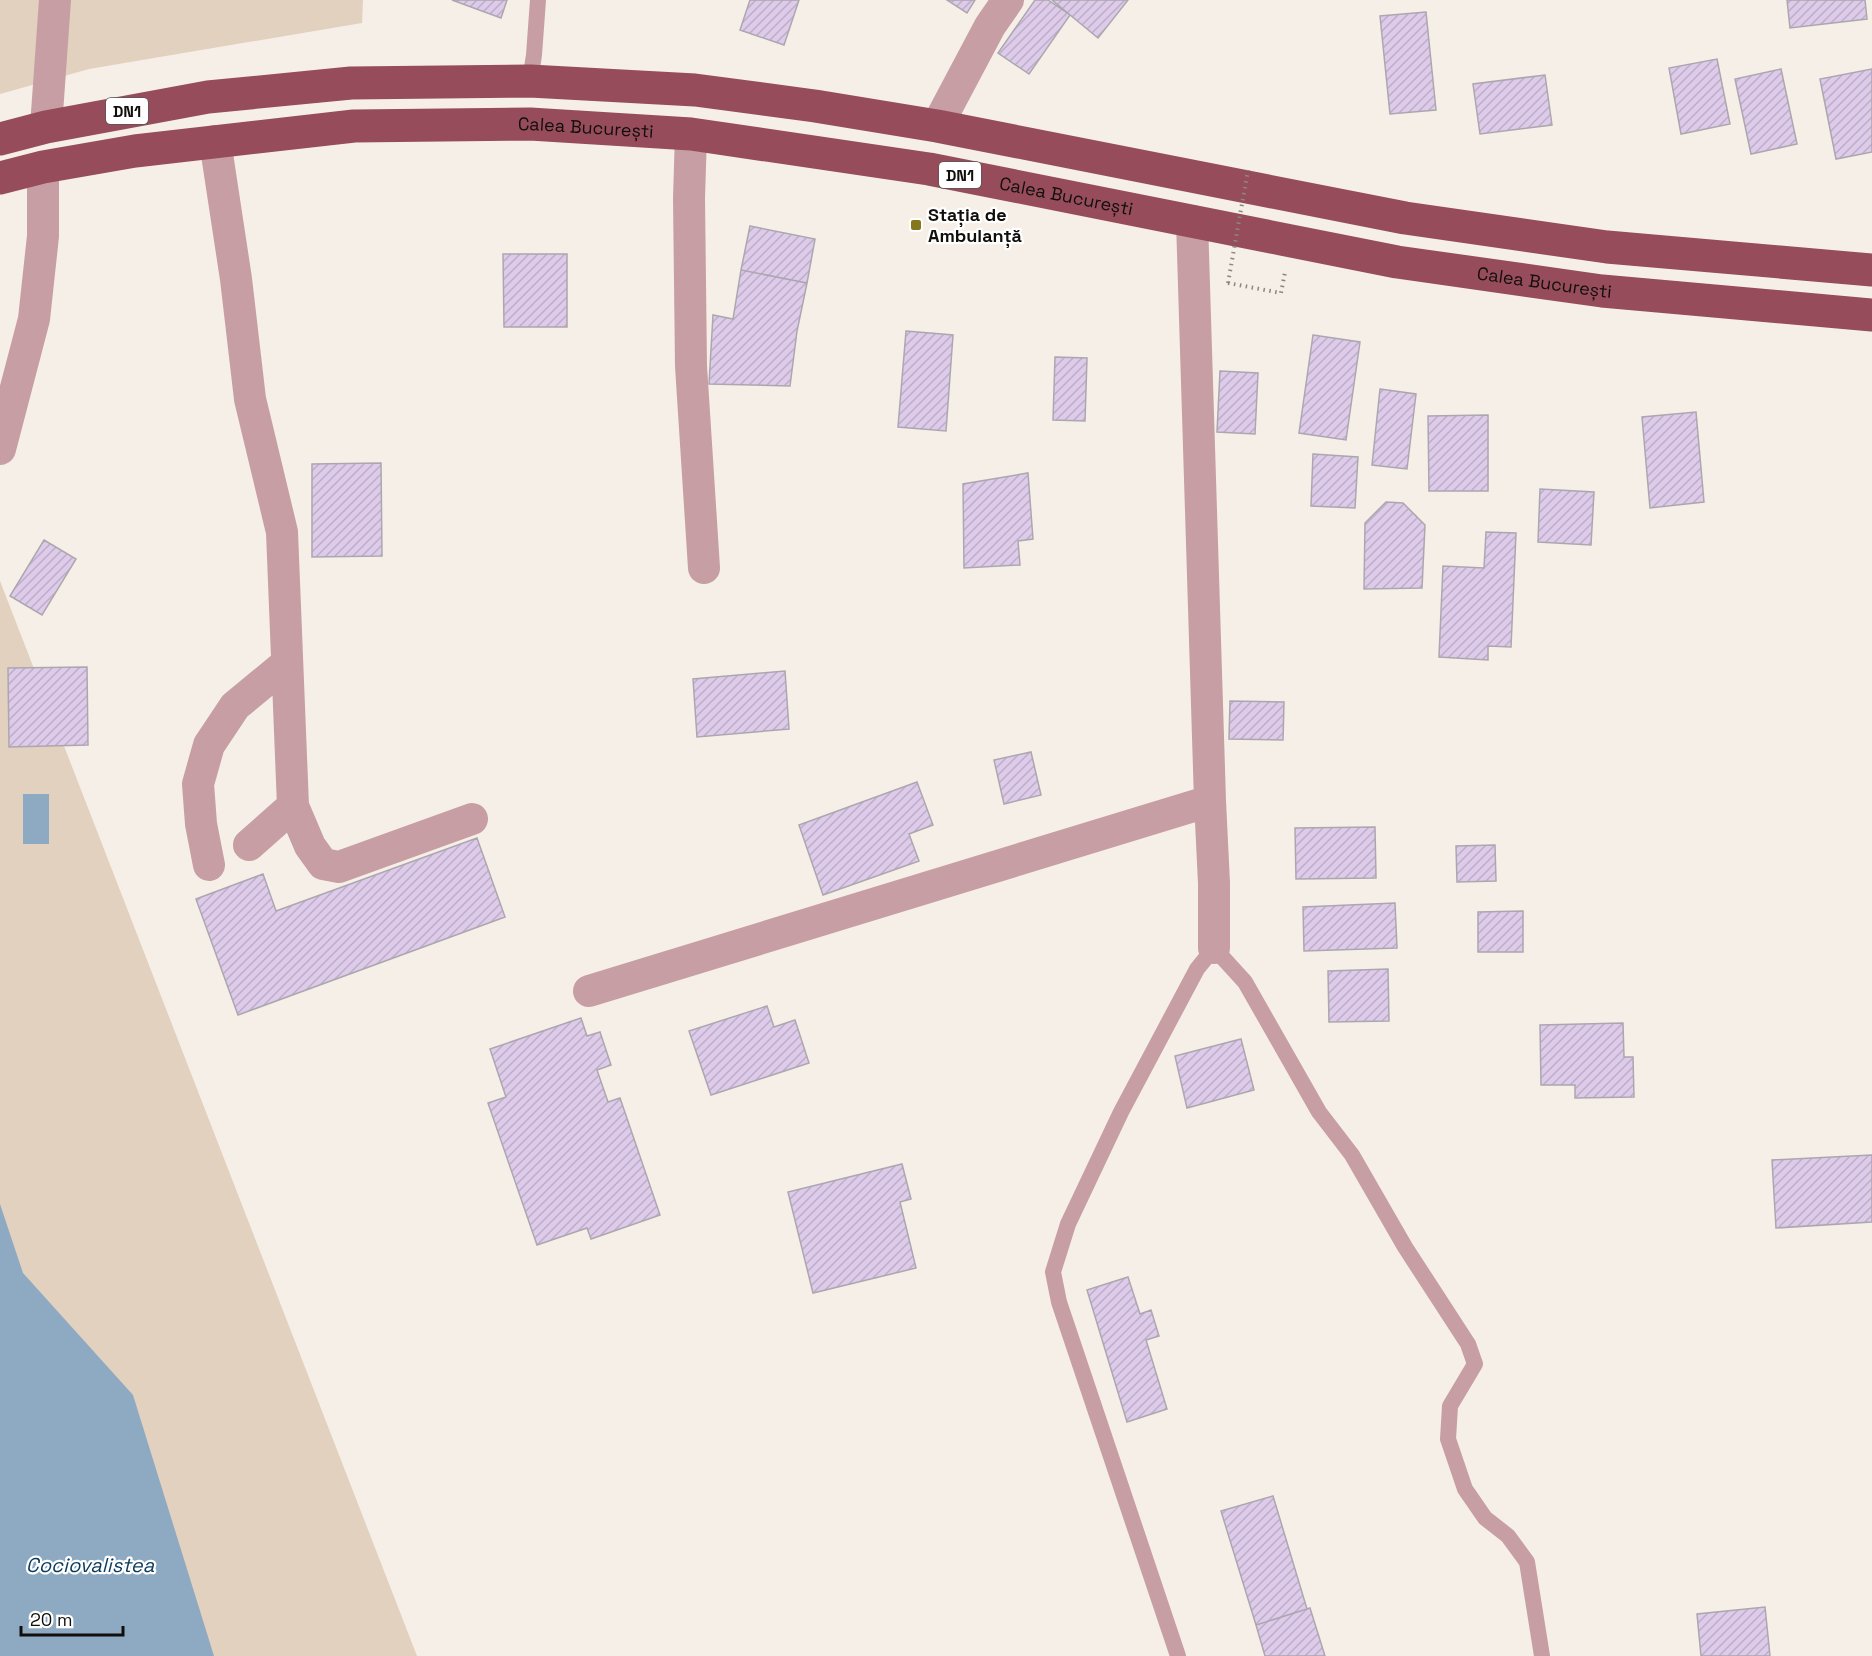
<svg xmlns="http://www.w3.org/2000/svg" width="1872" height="1656" font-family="'Space Grotesk',sans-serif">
<defs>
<pattern id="building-hatch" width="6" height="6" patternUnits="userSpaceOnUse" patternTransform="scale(1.5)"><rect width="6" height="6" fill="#decbea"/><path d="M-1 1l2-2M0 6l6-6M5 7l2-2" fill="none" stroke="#bdadc8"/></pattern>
</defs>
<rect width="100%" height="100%" fill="#f5efe7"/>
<path fill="#e2d1be" d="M0 0H363L362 23 89 69 0 94Z
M0 581 417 1656H0Z"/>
<path fill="#8eaac3" d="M23 794H49V844H23Z
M0 1204 23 1273 133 1395 214 1656H0Z"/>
<path fill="url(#building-hatch)" stroke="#aca7af" stroke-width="1.5" d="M452 0H507L501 18Z
M750 0H799L784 45 740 30Z
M947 0H975L967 13Z
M1035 0H1048L1070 15 1029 74 998 53Z
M1052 0H1128L1098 38Z
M1787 0H1865L1867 19 1790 28Z
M1426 12 1436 110 1390 114 1380 16Z
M1717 59 1730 124 1681 134 1669 68Z
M1781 69 1797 144 1751 154 1735 79Z
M1872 69V152L1836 159 1820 79Z
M1545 75 1552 125 1480 134 1473 84Z
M750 226 815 239 807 283 741 270Z
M503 254H567V327H504Z
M741 270 807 283 797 331 790 386 709 384 713 315 733 319Z
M906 331 953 335 946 431 898 427Z
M1313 335 1360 342 1346 440 1299 433Z
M1055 357 1087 358 1085 421 1053 420Z
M1220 371 1258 373 1255 434 1217 432Z
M1380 389 1416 394 1407 469 1372 465Z
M1696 412 1704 502 1650 508 1642 417Z
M1488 415V491H1429L1428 416Z
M1313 454 1358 457 1355 508 1311 506Z
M381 463 382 556 312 557V464Z
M1028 473 1033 539 1018 541 1020 565 964 568 963 484Z
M1540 489 1594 492 1591 545 1538 542Z
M1386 502 1403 503 1425 525 1422 588 1364 589 1365 523Z
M1486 532 1516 533 1511 647 1488 646V660L1439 657 1443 566 1484 568Z
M44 540 76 559 42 615 10 596Z
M87 667 88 745 9 747 8 668Z
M785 671 789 729 697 737 693 679Z
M1230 701 1284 702 1283 740 1229 739Z
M1031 752 1041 795 1004 804 994 760Z
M917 782 933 825 909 834 919 861 823 895 799 825Z
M1375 827 1376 878 1296 879 1295 828Z
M477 838 505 917 238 1015 196 899 263 874 276 911Z
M1495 845 1496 881 1457 882 1456 846Z
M1395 903 1397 948 1304 951 1303 907Z
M1523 911V952H1478V912Z
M1388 969 1389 1021 1329 1022 1328 971Z
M767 1006 774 1027 795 1020 809 1063 711 1095 689 1031Z
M581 1018 587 1036 600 1032 611 1065 597 1070 608 1102 620 1098 660 1215 591 1239 587 1228 537 1245 488 1103 506 1097 490 1049Z
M1623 1023 1624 1057H1633L1634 1097 1575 1098V1085H1541L1540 1025Z
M1241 1039 1254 1090 1187 1108 1175 1056Z
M1872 1155V1222L1776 1228 1772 1160Z
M902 1164 911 1199 900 1202 916 1268 813 1293 788 1192Z
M1128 1277 1140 1314 1151 1310 1159 1336 1146 1340 1167 1409 1127 1422 1087 1290Z
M1273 1496 1307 1609 1256 1625 1221 1511Z
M1765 1607 1770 1656H1701L1697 1614Z
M1310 1608 1325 1656H1265L1256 1625Z"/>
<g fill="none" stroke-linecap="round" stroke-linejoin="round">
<path stroke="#8b8781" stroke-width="4" stroke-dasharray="1.5 4.5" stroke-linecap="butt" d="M1228 283 1281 293 1285 272"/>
<path stroke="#c79ea3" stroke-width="16" d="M530 81 534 55 538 0
M1178 1656 1059 1302 1053 1272 1068 1224 1121 1112 1197 969 1214 948 1245 982 1319 1112 1352 1155 1405 1247 1468 1344 1475 1364 1450 1406 1448 1439 1465 1489 1485 1518 1508 1536 1527 1562 1542 1656"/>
<path stroke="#c79ea3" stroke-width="32" d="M937 126 990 26 1008 0
M46 127 55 0
M691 134 689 198 691 366 704 568
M215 141 236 279 250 399 282 532 293 806 310 846 323 864 339 867 472 819
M1192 221 1210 801 1214 883V948
M0 449 34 319 43 236V167
M249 845 293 806
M209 865 201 824 198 784 209 745 235 706 286 664
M589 991 1210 801"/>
<g stroke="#964c5a" stroke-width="33">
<path d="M0 139 46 127 208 97 351 83 530 81 695 90 815 106 937 126 1405 218 1607 247 1872 270"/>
<path id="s1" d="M0 178 43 167 135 151 354 126 530 124 691 134 929 169 1397 262 1602 291 1872 315"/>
</g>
<path stroke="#8b8781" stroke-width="4" stroke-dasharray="1.5 4.5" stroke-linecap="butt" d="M1228 283 1248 170"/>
</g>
<rect fill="#85781c" stroke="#fff" stroke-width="2" x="910" y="219" width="12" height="12" rx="3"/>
<g text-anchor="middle" stroke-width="4.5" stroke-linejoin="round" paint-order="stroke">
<g fill="#fff" stroke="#585755" stroke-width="1.5">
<rect x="106" y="98" width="42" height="26" rx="4.5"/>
<rect x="939" y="162" width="42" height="26" rx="4.5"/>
</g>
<g font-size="16" font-weight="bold" fill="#110f0c">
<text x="127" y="117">DN1</text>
<text x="960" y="181">DN1</text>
</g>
<g font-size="18" fill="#110f0c" stroke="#fff">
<text dy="6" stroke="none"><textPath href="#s1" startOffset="590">Calea București</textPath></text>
<text dy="6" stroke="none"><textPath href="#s1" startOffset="1076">Calea București</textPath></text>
<text dy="6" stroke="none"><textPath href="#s1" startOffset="1562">Calea București</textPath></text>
</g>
<g font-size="18" font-weight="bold" fill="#110f0c" stroke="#fff" text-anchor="start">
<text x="928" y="221">Stația de<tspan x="928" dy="21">Ambulanță</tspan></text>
</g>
<g font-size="20" font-style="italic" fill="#0a3b5c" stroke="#fff">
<text x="90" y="1572">Cociovalistea</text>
</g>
</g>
<path d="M21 1626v9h102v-9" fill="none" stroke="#110f0c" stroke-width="3"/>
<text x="30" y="1626" font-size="18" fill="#110f0c" stroke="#ffffff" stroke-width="4.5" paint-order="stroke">20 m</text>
</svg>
